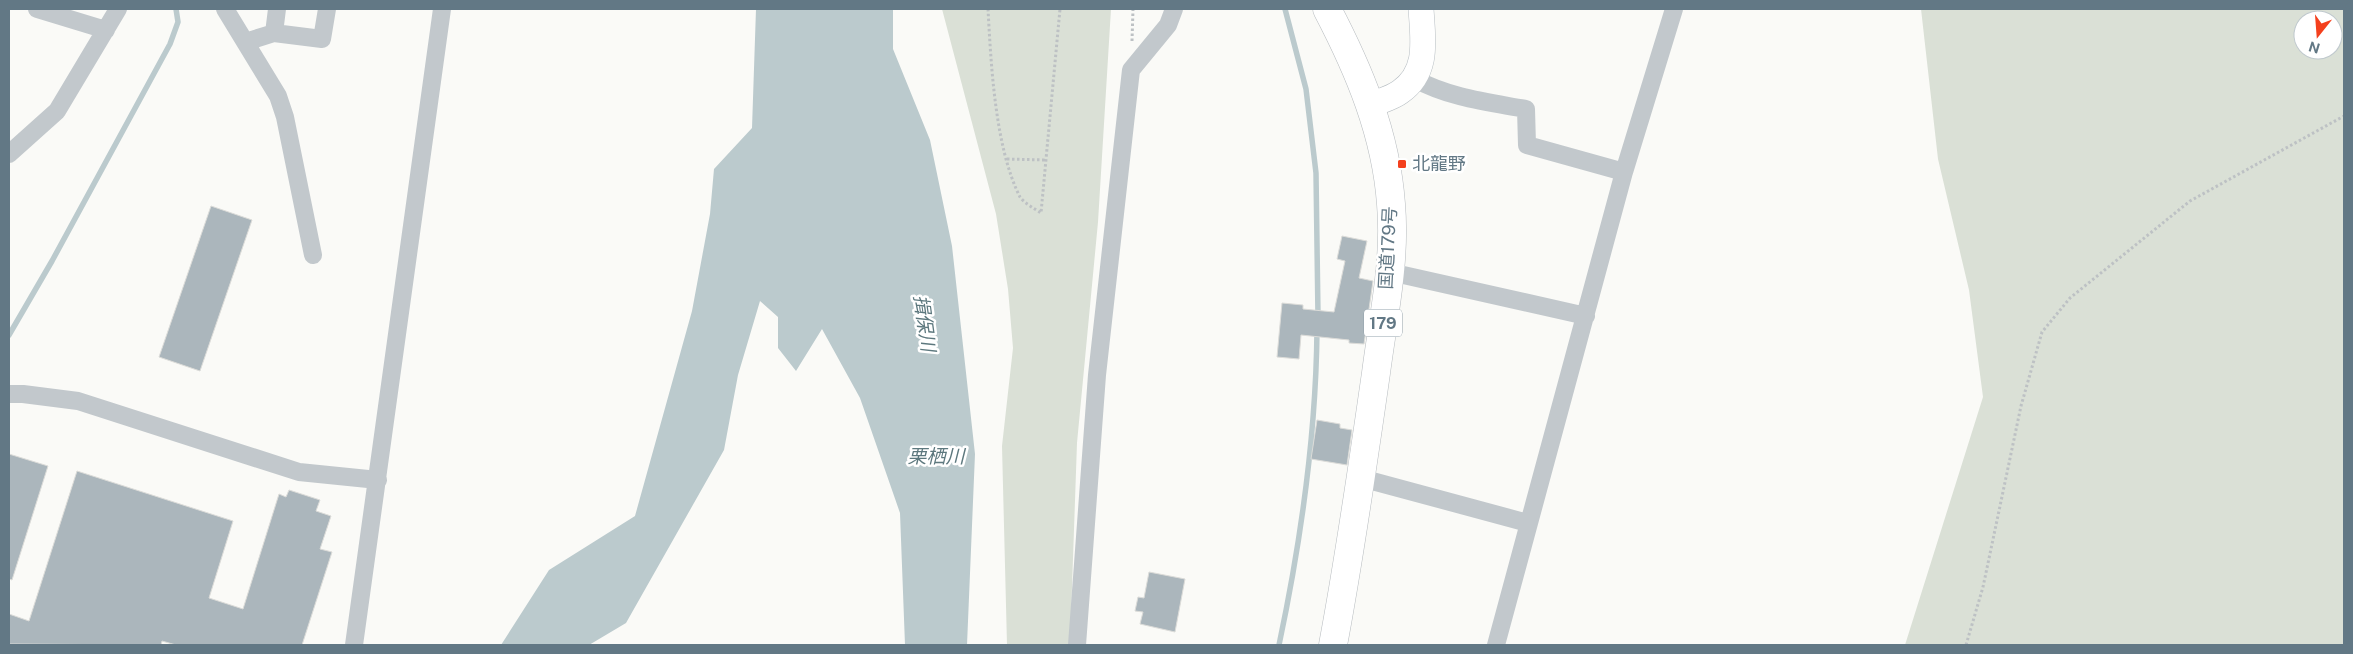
<svg xmlns="http://www.w3.org/2000/svg" width="2353" height="654" font-family="'Public Sans','Noto Sans JP',sans-serif">
<rect width="100%" height="100%" fill="#fafaf7"/>
<path fill="#dae0d6" fill-rule="evenodd" d="M942 9H1111L1098 222 1077 443 1070 645H1007L1002 446 1013 348 1008 289 996 214Z
M1921 9H2344V645H1905L1983 397 1969 290 1938 159ZM2303 20H2333V50H2303Z"/>
<path fill="#bbcacd" d="M756 9H893V49L930 140 952 246 975 454 967 645H905L900 513 860 398 822 329 796 371 778 348V317L760 301 738 375 724 450 626 623 589 645H501L549 570 635 516 692 311 710 214 714 169 752 128Z"/>
<g fill="none" stroke-linecap="round" stroke-linejoin="round">
<path stroke="#bbcacd" stroke-width="5.5" d="M1285 9 1306 89 1316 173 1318 316
M9 335 52 261 170 44 178 22 176 9
M1279 645C1301 541 1316 437 1317 330"/>
</g>
<path fill="#abb6bc" stroke="#dcdcd9" d="M211 206 252 220 200 371 159 357Z
M1342 236 1367 241 1359 278 1373 281 1364 344 1349 343V340L1301 335 1299 359 1277 357 1282 303 1303 305V309L1334 312 1345 261 1337 259Z
M1317 420 1340 424V428L1352 430 1347 465 1311 459Z
M9 454 48 466 12 580 9 579Z
M77 471 233 521 209 598 243 609 279 494 286 497 289 490 320 500 316 511 331 516 320 549 332 552 302 645H176L162 641 161 645 9 644V614L29 621Z
M1149 572 1185 579 1175 632 1140 624 1143 612 1135 611 1138 597 1144 598Z"/>
<g fill="none" stroke-linecap="round" stroke-linejoin="round">
<g stroke="#b7bec3" stroke-width="26">
<path id="secondary" d="M1371 105C1380 101 1392 98 1400 92 1429 72 1423 40 1421 9"/>
</g>
<g stroke="#b6bbbf" stroke-width="29">
<path id="highway" d="M1327 9C1359 70 1386 134 1391 204 1396 261 1383 318 1376 373 1363 464 1350 555 1333 645"/>
</g>
<path stroke="#bdc1c4" stroke-width="3" stroke-dasharray="2.5 2.5" stroke-linecap="butt" d="M988 9C991 64 995 148 1020 197 1024 203 1035 209 1041 213L1060 9
M1132 41 1133 9
M1007 159 1046 160
M1966 645 1983 587 2021 406 2042 332 2070 298 2190 201 2344 116"/>
<path stroke="#c2c8cc" stroke-width="18" d="M37 9 106 30
M225 9 278 96 285 117 313 255
M274 33 277 9
M245 42 274 33 322 39 327 9
M1415 79C1450 98 1488 102 1526 109L1527 145 1624 172
M9 154 57 111 118 9
M1390 272 1586 316
M9 394H23L78 401 299 472 378 480
M1361 478 1528 523
M354 645 442 9
M1077 645 1097 375 1131 70 1168 25 1174 9
M1496 645 1624 172 1674 9"/>
<use href="#secondary" stroke="#fff" stroke-width="25"/>
<use href="#highway" stroke="#fff" stroke-width="28"/>
</g>
<rect fill="#f4401d" stroke="#fff" stroke-width="2" x="1397" y="159" width="10" height="10" rx="2.5"/>
<g text-anchor="middle" stroke-width="5" stroke-linejoin="round" paint-order="stroke">
<rect fill="#fff" stroke="#91a0aa" stroke-width="1" x="1364" y="309.5" width="38" height="27" rx="4"/>
<g font-size="16" font-weight="bold" fill="#627885">
<text x="1383" y="329">179</text>
</g>
<g font-size="18" fill="#627885" stroke="#fff" text-anchor="start">
<text x="1412" y="170">北龍野</text>
</g>
<g font-size="18" fill="#627885" stroke="#fff">
<text transform="translate(1388 248) rotate(-87)" y="6">国道179号</text>
</g>
<g font-size="19" font-style="italic" fill="#5d787e" stroke="#fff">
<text transform="translate(925 323) rotate(82)" y="7">揖保川</text>
<text x="936" y="463">栗栖川</text>
</g>
</g>
<rect width="2353" height="654" fill="none" stroke="#627885" stroke-width="20"/>
<g transform="translate(2318 35) rotate(197)"><circle r="24" fill="#ffffff" stroke="#c0c9ce"/>
<path d="M0-4L9 19L0 12L-9 19Z" fill="#f4401d"/>
<text y="-8" font-size="14" font-weight="bold" text-anchor="middle" fill="#627885">N</text>
</g>
</svg>
